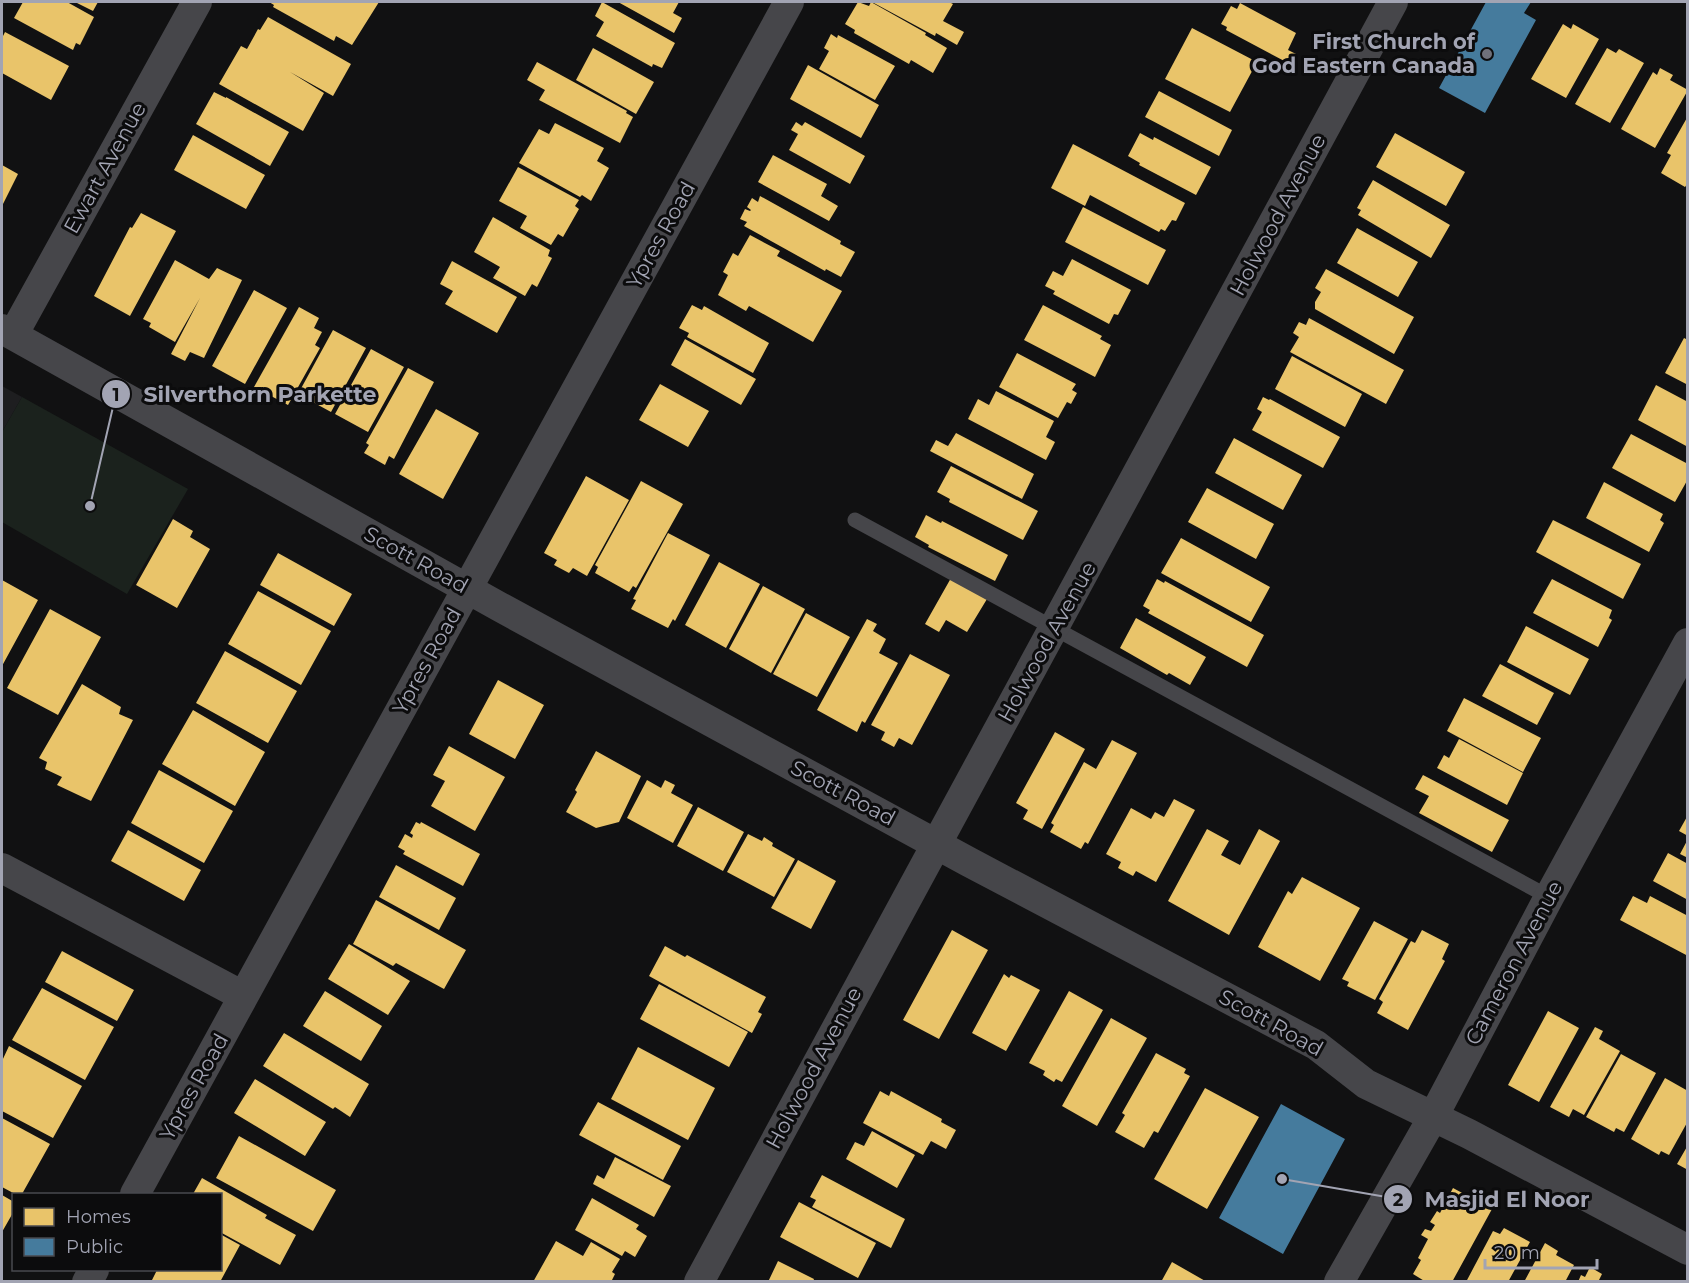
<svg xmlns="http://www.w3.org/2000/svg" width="1689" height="1283" font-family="Montserrat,sans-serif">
<rect width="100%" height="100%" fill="#111112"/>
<path fill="#1e1e20" d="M2 386 22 397 2 432Z"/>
<path fill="#1b221d" d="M22 397 188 489 127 594 2 522V432Z"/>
<path fill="#e9c46a" d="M23 2H67L94 17 80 45 76 43 73 50 14 18Z
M75 2H98L93 11Z
M269 2H379L352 45 336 36 334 41 273 7 274 5Z
M602 2 675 43 662 68 653 64 652 67 596 36 604 22 595 16Z
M618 2H679L673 13 682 18 674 33Z
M858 2 869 6 871 2 926 33 925 35 947 48 933 73 911 60 909 64 854 33 855 30 845 24Z
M872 2H949L953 4 943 21 964 32 957 45 936 33 935 36Z
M1240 3 1296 33 1288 50 1296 54 1290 64 1226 30 1227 27 1221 24 1231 6 1237 9Z
M268 17 351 64 333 96 290 72 324 93 303 131 219 84 241 46 247 49 258 29 260 30Z
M1563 24 1571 29 1573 24 1599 39 1566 98 1531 79Z
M1192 28 1257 62 1230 112 1165 79Z
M5 32 69 66 51 100 2 73V38Z
M831 34 837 38 838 35 895 66 875 100 819 69 829 51 824 48Z
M593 48 654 82 636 114 576 80Z
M1607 48 1616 53 1619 49 1644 63 1610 123 1575 104Z
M537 62 627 111 626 113 633 117 620 143 539 100 545 90 527 80Z
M808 65 879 105 861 138 790 99Z
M1660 68 1673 75 1670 80 1688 90 1655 148 1621 129 1653 72 1657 75Z
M1159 91 1232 130 1219 156 1145 117Z
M214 92 226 98V97L289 132 270 166 196 124Z
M1688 116V183L1685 187 1661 173 1671 155 1667 153Z
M796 122 802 126 805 122 865 156 850 184 789 150 798 134 791 130Z
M555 123 604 148 597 161 609 168 591 201 582 195 580 197 519 163 539 129 549 134Z
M1140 133 1153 140 1154 137 1211 167 1196 195 1139 165 1140 163 1128 156Z
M1395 133 1465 172 1446 206 1376 167Z
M193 135 265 175 246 209 174 170Z
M1073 144 1185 203 1176 221 1172 220 1165 231 1161 229 1159 232 1090 195 1085 206 1051 188Z
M773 155 827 184 821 196 838 206 829 221 758 182Z
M2 165 18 174 2 206Z
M518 167 579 200 575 206 579 209 563 237 558 234 551 245 520 228 527 216 499 201Z
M1373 180 1450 225 1431 258 1358 215 1361 210 1357 208Z
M760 196 841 241 840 244 855 252 841 277 826 269 825 271 744 226 747 222 740 219 745 209 750 211 751 210 747 207 752 198 758 202Z
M1083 207 1166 250 1148 285 1065 242Z
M141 213 176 231 130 316 94 296 130 227 132 228Z
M493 217 550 250 548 256 552 258 537 287 532 284 525 296 493 278 500 267 474 252Z
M1357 228 1418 262 1398 297 1337 263Z
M750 235 780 251 777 256 842 291 813 342 749 306 746 311 718 295 728 275 723 272 733 253 738 256Z
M1072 259 1131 290 1118 315 1114 314 1109 324 1053 294 1055 291 1045 286 1053 271 1063 276Z
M175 260 209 279 217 268 242 280 204 358 190 352 185 361 171 354 200 298 175 342 149 327 151 323 143 319Z
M452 261 517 297 497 333 445 304 453 291 440 284Z
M1326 269 1414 317 1394 354 1315 309V302L1321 292 1315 288Z
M254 290 287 308 245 384 212 366Z
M692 305 702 310 704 306 769 343 753 373 687 337 689 333 679 328Z
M1043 305 1102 336 1100 339 1111 345 1095 377 1024 340Z
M299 307 319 318 314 328 322 332 315 345 320 348 288 405 254 387Z
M1309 318 1404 370 1386 404 1290 352 1299 337 1293 333 1299 322 1306 325Z
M333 330 366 348 331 412 298 394Z
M1684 338 1688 340V385L1665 373Z
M685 339 756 379 741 405 671 365Z
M371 349 404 367 368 432 335 414Z
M1017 353 1076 384 1072 390 1077 393 1071 404 1067 402 1058 418 999 387Z
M1292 356 1362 394 1345 427 1275 389Z
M408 368 434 382 394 459 389 456 385 465 364 453 369 445 366 443Z
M660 384 709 411 688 447 639 420Z
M1656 385 1688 402V447L1638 420Z
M996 391 1054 421 1046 437 1055 442 1046 460 968 419 978 399 989 405Z
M1263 397 1269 400 1270 399 1340 437 1323 468 1252 430 1262 412 1257 409Z
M436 409 479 433 443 499 399 474Z
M956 433 1034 474 1022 499 930 451 936 440 948 446Z
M1631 434 1688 464V479L1675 502 1612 468Z
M1234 438 1302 475 1283 510 1215 473Z
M951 466 1038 511 1023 540 949 502 950 499 937 492Z
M586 476 629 500 587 576 573 568 569 573 554 565 557 560 544 553Z
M641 481 683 504 636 588 633 586 629 592 595 573 598 567 595 565Z
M1604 482 1663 514 1660 520 1664 523 1649 552 1586 518Z
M1207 488 1274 524 1256 559 1188 522Z
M926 515 941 523 942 521 1008 555 995 581 928 547 929 545 915 537Z
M173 519 193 531 190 537 210 549 177 608 136 585Z
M1553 520 1641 564 1623 599 1536 552Z
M668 533 710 555 675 621 673 619 668 628 631 609 636 600 633 599Z
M1181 538 1270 587 1251 622 1161 573Z
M278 553 352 594 334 626 260 585Z
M719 562 760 584 726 648 685 625Z
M951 578 987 599 967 632 946 620 939 632 925 624Z
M1157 579 1164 583 1165 581 1264 635 1247 667 1148 613 1150 610 1143 606Z
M1552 579 1612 610 1609 618 1612 620 1598 647 1533 613Z
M2 580 38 600 2 666Z
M763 586 805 609 771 673 729 649Z
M258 591 331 631 301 685 228 644Z
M50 609 101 637 58 715 7 688Z
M806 613 850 637 817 697 773 674Z
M1136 618 1206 657 1190 685 1169 673 1167 675 1120 648Z
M867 619 877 624 873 631 886 639 879 653 898 663 865 723 862 721 857 732 817 710Z
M1526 626 1589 659 1570 695 1507 662Z
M225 651 297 691 268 743 196 703Z
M910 654 950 675 912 745 899 738 894 747 881 740 885 732 871 725Z
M1500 664 1554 693 1537 725 1482 696Z
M498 680 544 705 515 759 469 734Z
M82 684 121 707 119 714 133 720 91 801 57 785 62 777 45 769 47 762 39 758Z
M1464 698 1541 738 1523 772 1447 731Z
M193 710 265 752 235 806 162 764Z
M1055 732 1085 749 1042 829 1023 819 1028 810 1016 803Z
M1459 739 1523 773 1507 805 1437 768 1444 755 1449 758Z
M1112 740 1137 753 1088 844 1085 842 1081 849 1050 832 1054 825 1051 823 1084 762 1096 769Z
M449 746 505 777 475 831 431 806 445 781 433 775Z
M596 751 641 776 619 822 596 828 566 812 577 792 575 790Z
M159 770 233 811 204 863 131 823Z
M1423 775 1509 820 1492 852 1419 813 1429 796 1415 789Z
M647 780 661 788 665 780 675 785 671 793 693 805 673 843 627 818Z
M1174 799 1195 810 1156 882 1136 871 1133 876 1118 868 1121 862 1106 854 1131 808 1151 819 1155 812 1164 817Z
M698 807 744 832 723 871 677 846Z
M1688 815V836L1679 831Z
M416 822 420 824 421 822 480 854 463 886 403 854 405 851 398 847 405 834 412 838 413 835 410 833Z
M1207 829 1229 841 1221 855 1240 865 1259 829 1280 841 1229 935 1168 901Z
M128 830 201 870 184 901 111 861Z
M748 834 762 841 764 837 773 843 772 846 795 859 774 897 727 872Z
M1688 839V858L1680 854Z
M1668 853 1688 864V900L1653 881Z
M798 860 836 881 811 929 771 908Z
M396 865 456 898 439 930 379 897Z
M1302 877 1360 908 1320 981 1258 947 1288 891 1292 894Z
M1633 896 1647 903 1650 896 1688 916V956L1620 920Z
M376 900 466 950 444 989 396 963 393 966 353 944Z
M1374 921 1408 939 1375 1000 1347 986 1349 982 1342 979Z
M952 930 988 950 939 1039 903 1020Z
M1422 930 1449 944 1442 959 1445 961 1408 1030 1377 1013 1383 1002 1379 999 1411 941 1415 943Z
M349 944 410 981 388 1015 328 979Z
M665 946 685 957 687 955 766 997 758 1012 762 1014 752 1033 649 976Z
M62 951 134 990 117 1021 45 982Z
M1004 974 1009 978 1011 975 1040 990 1006 1051 972 1033Z
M659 984 748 1032 729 1067 640 1019Z
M42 988 114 1027 85 1080 12 1040Z
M325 991 382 1026 361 1061 303 1026Z
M1069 991 1103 1010 1062 1082 1056 1079 1054 1082 1043 1075 1045 1071 1029 1063Z
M1548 1011 1579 1028 1539 1102 1508 1085Z
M1111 1018 1147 1038 1097 1126 1062 1106Z
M1595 1027 1603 1031 1599 1039 1620 1051 1584 1115 1573 1109 1569 1117 1550 1107Z
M284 1033 369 1084 350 1117 335 1107 333 1109 263 1066Z
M9 1046 82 1086 53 1138 2 1111V1061Z
M638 1047 715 1088 688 1140 611 1099Z
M1156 1053 1186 1069 1184 1073 1190 1076 1158 1133 1154 1131 1144 1148 1115 1132 1125 1115 1122 1113Z
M1621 1054 1656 1073 1624 1132 1616 1128 1614 1132 1586 1117Z
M1665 1078 1688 1091V1121L1669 1155 1661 1151 1659 1155 1631 1139Z
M255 1079 326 1122 305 1156 234 1113Z
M1205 1088 1259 1117 1207 1209 1154 1179Z
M880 1091 889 1096 891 1091 942 1119 941 1122 956 1130 946 1149 931 1141 923 1155 863 1123Z
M598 1102 681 1146 663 1180 579 1135Z
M2 1118 50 1144 22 1194H15L2 1187Z
M872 1131 915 1155 897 1188 846 1159 855 1142 864 1146Z
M239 1136 336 1190 313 1231 216 1178Z
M1688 1145V1170L1677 1164Z
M615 1157 671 1186 654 1217 593 1184 597 1175 604 1179Z
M822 1175 905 1219 891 1248 812 1207 816 1200 810 1197Z
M202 1178 267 1215 265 1218 296 1235 280 1265 220 1232V1194H193Z
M1453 1188 1492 1209 1452 1282H1426L1413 1274 1421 1260 1418 1258 1428 1239 1421 1235 1425 1229 1431 1231 1435 1225 1430 1222 1437 1211 1440 1213Z
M2 1195 14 1202V1211L2 1232Z
M592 1198 639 1225 636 1229 647 1236 635 1257 625 1251 622 1256 575 1230Z
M799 1202 876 1243 858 1278 780 1237Z
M1504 1228 1530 1242 1508 1282H1466L1493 1231 1500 1234Z
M220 1234 240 1245 220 1282H151L157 1270H220Z
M556 1241 583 1256 591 1242 620 1259 612 1272 615 1274 611 1282H533Z
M1545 1243 1558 1251 1556 1255 1574 1265 1565 1282H1524Z
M778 1261 814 1279 813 1282H768Z
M1172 1262 1207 1282H1161Z
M1590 1267 1602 1274 1598 1282H1578L1581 1275 1585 1277Z"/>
<path fill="#457b9d" d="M1486 2H1531L1524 13 1536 20 1485 113 1439 88Z
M1281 1104 1345 1139 1283 1254 1219 1218Z"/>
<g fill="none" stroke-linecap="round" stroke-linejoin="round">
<path stroke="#46464a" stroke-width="15" d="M855 520 1549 897"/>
<path stroke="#46464a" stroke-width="30" d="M2 329 500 607 969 862 1316 1045 1366 1084 1469 1134 1688 1250
M13 335 197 2
M2 868 243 996
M135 1194 789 2
M87 1282 94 1270
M699 1282 1393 2
M1339 1282 1433 1117 1549 897 1688 643"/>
</g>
<circle fill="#6f717b" stroke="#0c0c0d" stroke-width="2" cx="1487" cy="54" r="6"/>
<g text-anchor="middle" stroke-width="6" stroke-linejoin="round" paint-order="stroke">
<g font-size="21" font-weight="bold" fill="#a2a4b3" stroke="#0c0c0d" text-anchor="end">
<text x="1475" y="49">First Church of<tspan x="1475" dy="24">God Eastern Canada</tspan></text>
</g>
<g font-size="21" fill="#a2a4b3" stroke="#0c0c0d">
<text transform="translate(105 168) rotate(-61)" y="7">Ewart Avenue</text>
<text transform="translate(1278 215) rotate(-62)" y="7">Holwood Avenue</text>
<text transform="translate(661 235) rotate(-61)" y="7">Ypres Road</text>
<text transform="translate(416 560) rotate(29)" y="7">Scott Road</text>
<text transform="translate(1047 642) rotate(-61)" y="7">Holwood Avenue</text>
<text transform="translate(427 661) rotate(-61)" y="7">Ypres Road</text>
<text transform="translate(843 793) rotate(28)" y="7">Scott Road</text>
<text transform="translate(1514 963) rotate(-62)" y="7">Cameron Avenue</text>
<text transform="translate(1271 1023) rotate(29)" y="7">Scott Road</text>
<text transform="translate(814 1068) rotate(-62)" y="7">Holwood Avenue</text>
<text transform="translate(194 1087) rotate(-61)" y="7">Ypres Road</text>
</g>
</g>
<path fill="none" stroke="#a2a4b3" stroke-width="2" d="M90 506L116 394M1282 1179L1398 1199"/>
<g fill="#a2a4b3" stroke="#0c0c0d" stroke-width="2">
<circle cx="90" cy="506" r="6"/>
<circle cx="1282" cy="1179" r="6"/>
<circle cx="116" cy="394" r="15"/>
<circle cx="1398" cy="1199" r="15"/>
</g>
<g font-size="18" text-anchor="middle" font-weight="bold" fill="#111">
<text x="116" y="401">1</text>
<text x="1398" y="1206">2</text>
</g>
<g font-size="22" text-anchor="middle" font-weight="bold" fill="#a2a4b3" stroke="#0c0c0d" stroke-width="6" stroke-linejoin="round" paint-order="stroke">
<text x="260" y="402">Silverthorn Parkette</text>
<text x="1507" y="1207">Masjid El Noor</text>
</g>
<rect width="1689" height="1283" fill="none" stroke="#a2a4b3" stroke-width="6"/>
<rect x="12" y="1193" width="210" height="78" fill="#0c0c0d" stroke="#48494f" stroke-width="1.5"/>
<rect x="24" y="1208" width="30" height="18" fill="#e9c46a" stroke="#48494f" stroke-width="1.5"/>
<text x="66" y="1223" font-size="18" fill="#a2a4b3">Homes</text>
<rect x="24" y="1238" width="30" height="18" fill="#457b9d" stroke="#48494f" stroke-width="1.5"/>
<text x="66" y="1253" font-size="18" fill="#a2a4b3">Public</text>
<path d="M1485 1259v9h112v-9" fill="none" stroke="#a2a4b3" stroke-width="3"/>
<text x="1494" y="1259" font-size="18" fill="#a2a4b3" stroke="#0c0c0d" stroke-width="4.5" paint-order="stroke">20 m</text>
</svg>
